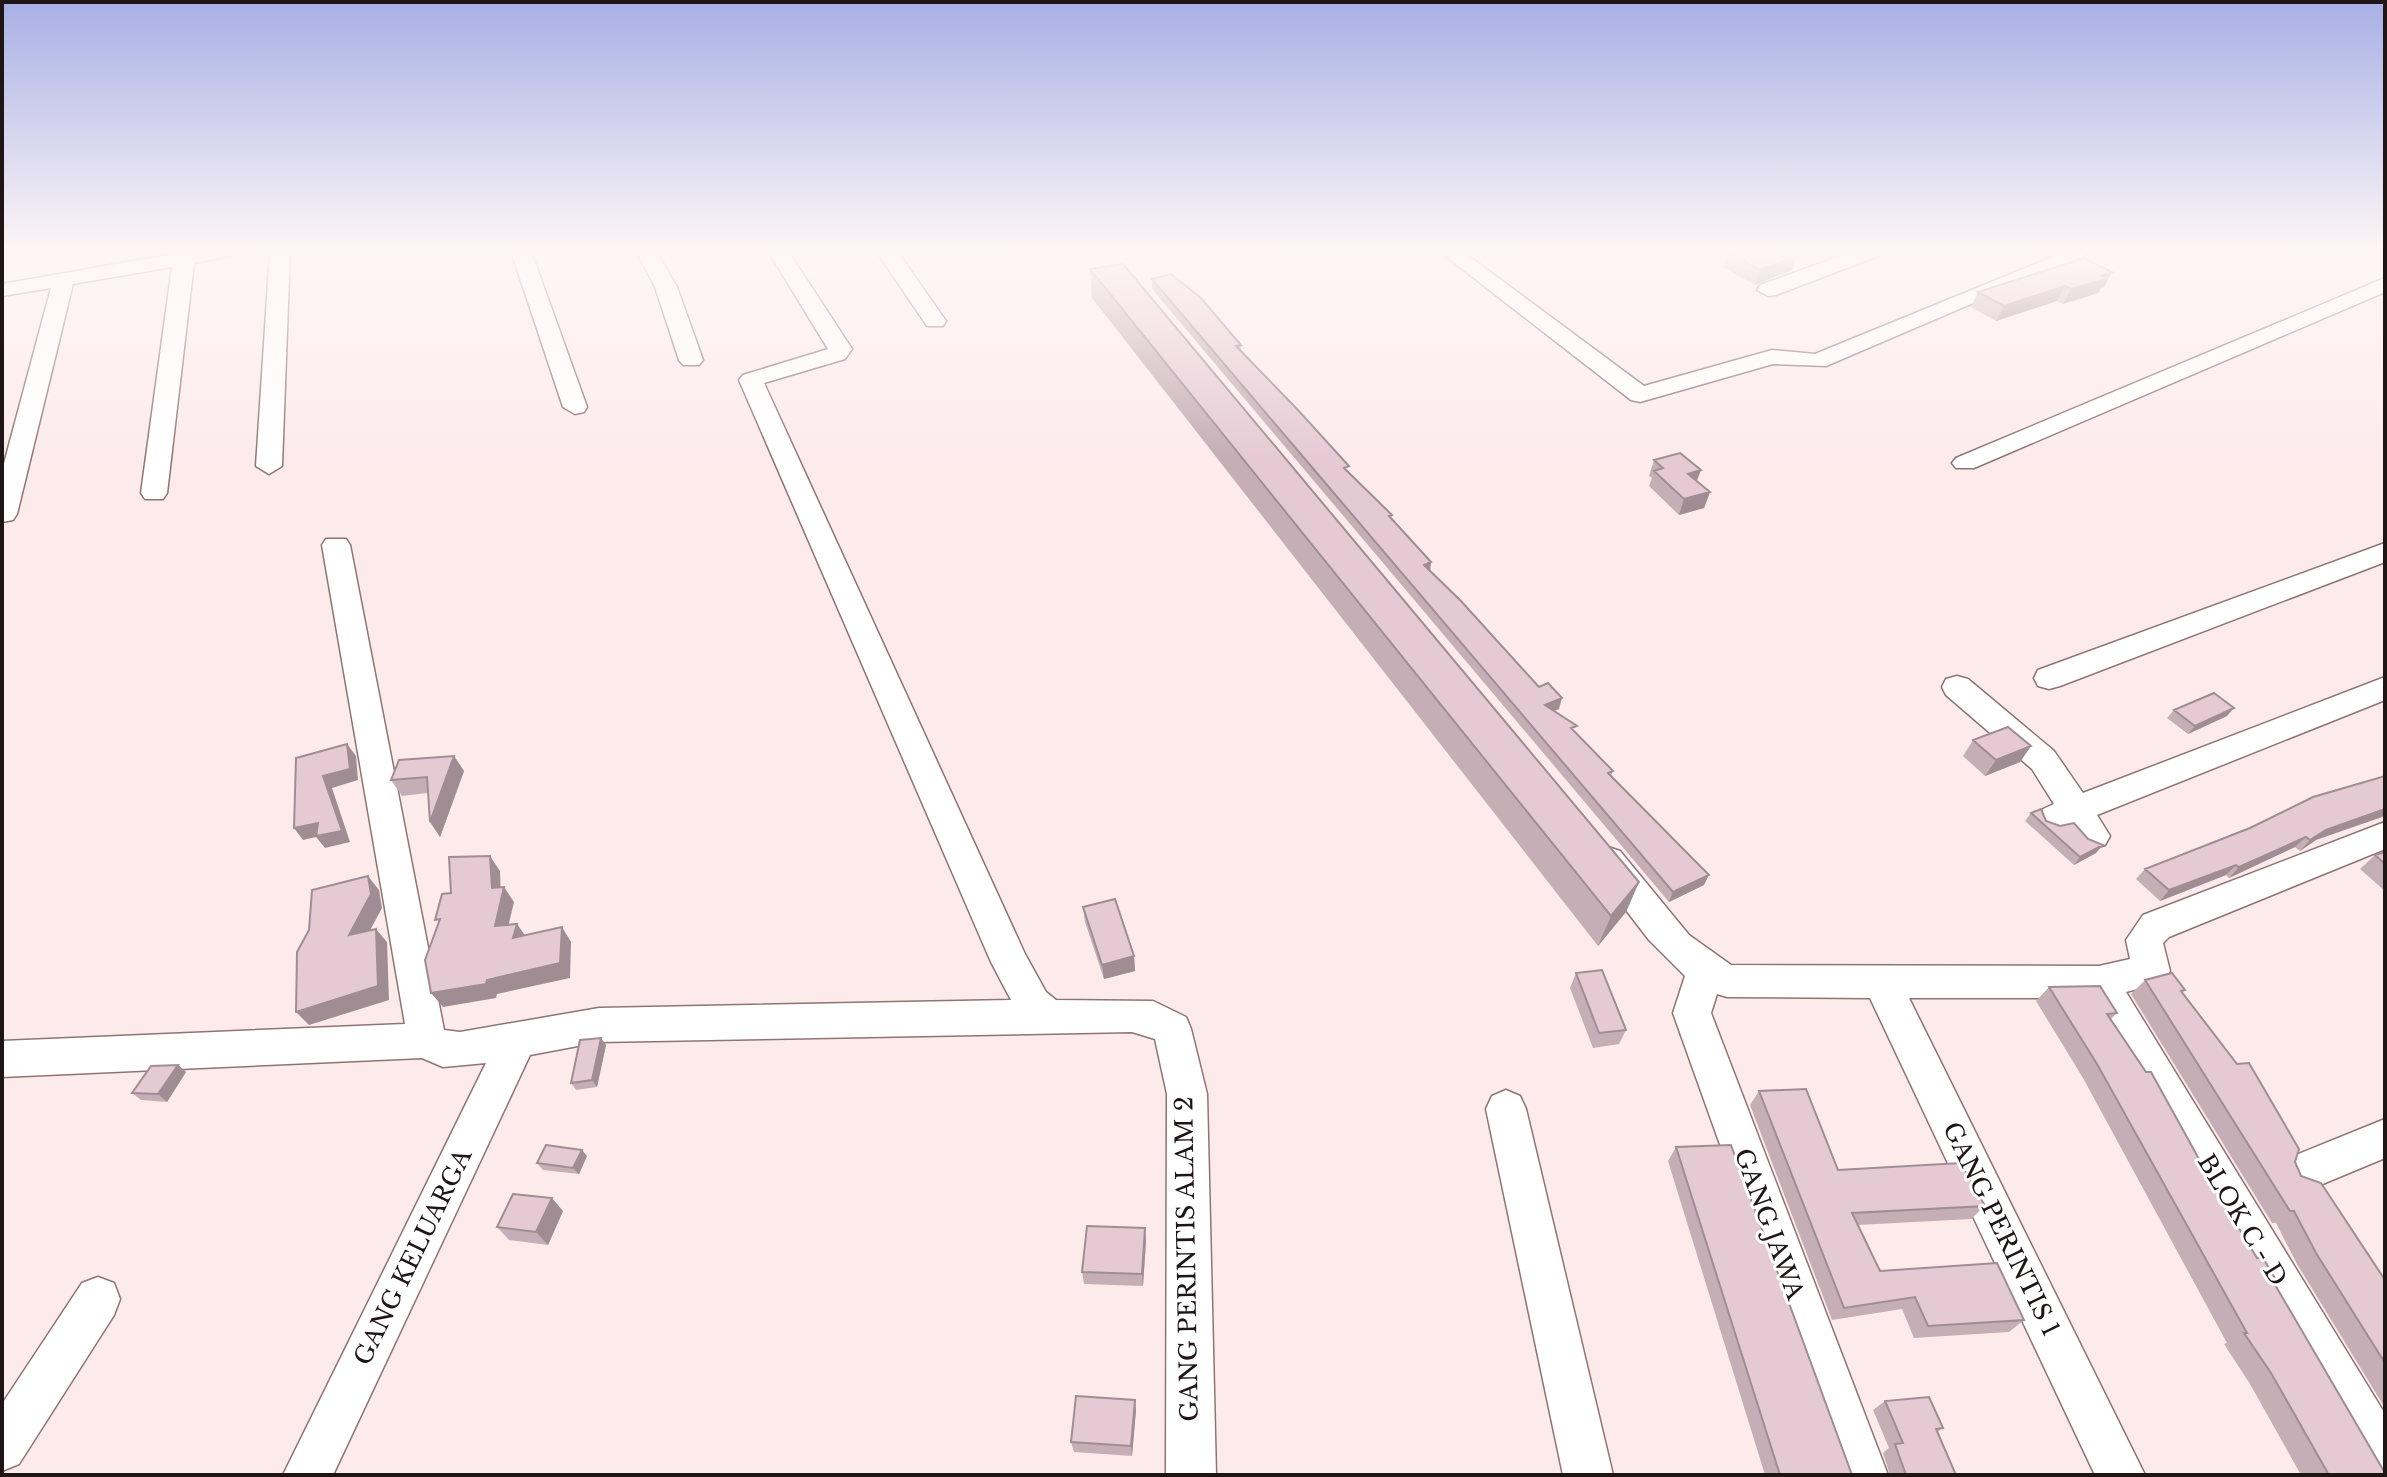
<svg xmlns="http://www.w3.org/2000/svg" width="2387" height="1477" font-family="'Libre Baskerville',serif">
<rect width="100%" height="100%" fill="#fdebec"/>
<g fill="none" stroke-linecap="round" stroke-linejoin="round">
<g stroke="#8e7475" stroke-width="3">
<path id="minor" d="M190 251H237L234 255 194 263 167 493 163 499H145L141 493 172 267 73 284 17 514 13 520 2 522V471L51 288 2 296V284Z
M270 251H290L282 466 269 474 256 466Z
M511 251H531L587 407 584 412 575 414 563 407Z
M636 251H656L677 287 703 360 699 365H683L679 360 655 287Z
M768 251H788L852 349 845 359 764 383 1025 954 1046 992 1056 1000 1153 1001 1186 1017 1191 1029 1207 1094 1216 1475H1166L1167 1094 1155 1039 1132 1032 599 1042 530 1055 333 1475H283L486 1063 443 1067 422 1058 2 1077V1041L405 1024 322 545 326 539H346L350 545 444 1030 460 1032 599 1008 1011 1000 991 962 739 380 743 375 828 349Z
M876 251H897L946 321 943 326H927Z
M1439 251H1462L1644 386 1772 350 1815 354 2067 251H2095L1826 366 1773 364 1640 402 1631 400Z
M1854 251H1884L1881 255 1776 295 1768 296 1757 290 1760 285Z
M2385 278V292L1974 468H1956L1952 463 1956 458Z
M2385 543V562L2060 686 2049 689 2038 686 2034 678 2038 670Z
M1957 676 1968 679 2054 751 2083 793 2385 677V700L2097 815 2110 836 2105 845C2085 852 2079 843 2069 827L2055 831 2043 827 2038 818 2043 809 2054 804 2032 769 1946 695 1942 687 1946 679Z
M2385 822V849L2169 937 2163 943 2170 971 2164 982 2126 992 2385 1414V1475H2367L2088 998H1909L2145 1475H2095L1870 998 1727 997 1717 994 1711 1013 1888 1475H1838L1673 1013 1685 976 1649 940 1596 871 1591 861 1596 851 1608 847 1620 851 1689 935 1731 965 2099 966 2130 959 2126 940 2143 915Z
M1506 1090 1520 1096 1526 1109 1613 1475H1563L1486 1109 1492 1096Z
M2385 1119V1158L2301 1193 2286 1187 2280 1173 2286 1159Z
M98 1277 114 1283 120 1299 114 1315 19 1464 2 1471V1404L82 1283Z"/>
</g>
<use href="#minor" fill="#fff" fill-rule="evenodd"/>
</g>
<path fill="#c5aeb6" d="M1728 252 1792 270 1755 285 1723 267Z
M1090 269 1639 882 1626 912 1598 946 1092 298Z
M2112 272 2104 287 2101 288 2098 293 2063 304 2057 301 1996 321 1971 307 1978 292Z
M1152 279 1241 345 1240 351 1348 471 1392 515 1391 519 1430 571 1559 709 1554 711 1613 771 1611 776 1704 885 1669 902 1152 289Z
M1654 460 1697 481 1710 492 1704 508 1679 515 1649 486 1652 478 1649 476Z
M2174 710 2227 716 2188 734 2167 718Z
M1973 740 2031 746 2020 762 1985 776 1963 756Z
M454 756 464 771 440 837 428 793 402 796 391 780Z
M2385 776 2316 840 2300 851 2295 847 2229 878 2226 875 2160 901 2136 879 2145 869Z
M2031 813 2046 821 2096 853 2074 865 2025 821Z
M2385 852V891L2360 869 2375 855Z
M1083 907 1134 956 1135 971 1104 979 1085 922Z
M1576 973 1626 1030 1619 1044 1593 1048 1570 988Z
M2145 980 2185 990 2182 993 2295 1162 2301 1176 2385 1280V1408L2297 1264 2276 1223H2272L2131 994Z
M2049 987 2117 1013 2111 1019 2257 1258 2278 1283 2275 1285 2385 1475H2301L2250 1384 2224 1344 2227 1343 2083 1078 2036 1001Z
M606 1045 597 1087 576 1090 571 1083Z
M178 1065 186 1072 167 1102 141 1100 132 1093Z
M1759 1091 1838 1170 1985 1206 1971 1219 1858 1225 1880 1271 2024 1320 2009 1332 1914 1338 1902 1309 1832 1320 1750 1105Z
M1676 1147 1852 1475H1765L1668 1161Z
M587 1156 579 1174 543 1170 537 1163Z
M563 1211 548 1245 509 1240 497 1227Z
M1145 1228 1146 1241 1143 1286 1084 1284 1082 1272Z
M1885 1401 1943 1428 1937 1432 1956 1475H1890L1883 1453 1889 1448 1873 1410Z
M1136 1410 1132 1456 1074 1452 1071 1442Z"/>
<path fill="#a08d94" d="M1797 256 1792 270 1755 285 1760 270Z
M2112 272 2104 287 2101 288 2098 293 2063 304 2071 289Z
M2065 286 2057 301 1996 321 2004 306Z
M1701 470 1695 486 1688 474Z
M1710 492 1704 508 1679 515 1684 499Z
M1431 562 1430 573 1424 565Z
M1562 698 1559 709 1542 716 1545 705Z
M2234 708 2227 716 2188 734 2195 726Z
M347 744 356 756 358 780 332 788 350 842 325 848 316 837 303 840 294 828 323 776Z
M2031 746 2020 762 1985 776 1996 760Z
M454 756 464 771 440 837 430 822Z
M2385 809V816L2316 840 2300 851 2310 840 2326 830Z
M2306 837 2295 847 2229 878 2239 867Z
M2103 845 2096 853 2074 865 2080 857Z
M490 856 500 871 501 900 504 887 514 902 505 940 495 926Z
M2236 865 2226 875 2160 901 2169 890Z
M1709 875 1704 885 1669 902 1673 892Z
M368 876 379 890 382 908 360 949 349 935Z
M1639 882 1626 912 1598 946 1611 916Z
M517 924 527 938H513Z
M562 927 571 942 570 978 497 994 496 998 443 1007 431 993 487 980Z
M376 929 387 942 389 1000 309 1025 296 1012Z
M1134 956 1135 971 1104 979 1102 965Z
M601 1038 606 1045 597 1087 592 1080Z
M178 1065 186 1072 167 1102 158 1094Z
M582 1150 587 1156 579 1174 573 1168Z
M552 1198 563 1211 548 1245 536 1232Z
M1145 1228 1146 1241 1143 1286 1142 1274Z
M1135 1400 1136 1410 1132 1456 1131 1446Z"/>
<path fill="#e5cad4" stroke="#a08d94" stroke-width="2" d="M1732 251H1788L1797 256 1760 270 1728 252Z
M2084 258 2112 272 2101 276 2106 279 2071 289 2065 286 2004 306 1978 292Z
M1123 264 1639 882 1611 916 1090 269Z
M1171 274 1200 297 1241 345 1236 346 1297 409 1349 466 1344 468 1392 515 1389 516 1431 562 1424 565 1461 601 1539 687 1548 683 1562 698 1545 705 1577 726 1571 728 1613 771 1608 773 1709 875 1673 892 1152 279Z
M1680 453 1701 470 1688 474 1710 492 1684 499 1654 471 1663 468 1654 460Z
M2214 693 2234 708 2195 726 2174 710Z
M2008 727 2031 746 1996 760 1973 740Z
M347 744 350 769 323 776 342 831 316 836 318 823 294 828 296 758Z
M454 756 430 822 427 777 391 780 399 760Z
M2385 776V809L2326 830 2310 840 2306 837 2239 867 2236 865 2169 890 2145 869 2250 828 2313 797Z
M2041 809 2046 821 2060 826 2074 823 2088 839 2103 845 2080 857 2031 813Z
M2385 852V864L2375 855Z
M490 856 492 888 504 887 495 926 517 924 513 938 562 927 560 963 487 980 486 984 431 993 425 960 440 919 435 920 442 894 451 893 449 857Z
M368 876 371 894 349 935 376 929 378 986 296 1012 297 952 309 930 312 890Z
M1115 899 1134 956 1102 965 1083 907Z
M1602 970 1626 1030 1599 1033 1576 973Z
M2172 973 2185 990 2181 991 2237 1064 2249 1063 2299 1149 2295 1162 2301 1176 2321 1183 2385 1280V1363L2316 1253 2294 1211H2290L2145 980Z
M2100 986 2117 1013 2107 1014 2146 1072H2151L2220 1197 2257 1258H2263L2278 1283H2274L2385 1473V1475H2329L2271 1373 2244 1333H2247L2097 1064 2049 987Z
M601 1038 592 1080 571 1083 580 1040Z
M178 1065 158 1094 132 1093 151 1066Z
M1806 1089 1838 1170 1961 1163 1985 1206 1852 1213 1880 1271 1997 1263 2024 1320 1928 1326 1915 1297 1844 1308 1759 1091Z
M546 1145 582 1150 573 1168 537 1163Z
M1731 1145 1852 1475H1780L1676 1147Z
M513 1194 552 1198 536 1232 497 1227Z
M1087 1226 1145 1228 1142 1274 1082 1272Z
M1076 1396 1135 1400 1131 1446 1071 1442Z
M1929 1397 1943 1428 1936 1429 1956 1475H1906L1895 1444 1903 1443 1885 1401Z"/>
<linearGradient id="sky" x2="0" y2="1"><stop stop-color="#a7b0e5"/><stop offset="0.55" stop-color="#fef6f6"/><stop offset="1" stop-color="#fef6f6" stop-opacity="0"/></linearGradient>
<rect width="2387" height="458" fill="url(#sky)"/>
<g text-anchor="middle" stroke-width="6" stroke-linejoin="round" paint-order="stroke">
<g font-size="24" fill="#1f1516" stroke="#fff">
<text transform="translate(2242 1220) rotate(59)" y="8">BLOK C - D</text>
<text transform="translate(1769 1224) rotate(70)" y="8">GANG JAWA</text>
<text transform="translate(2001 1229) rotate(64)" y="8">GANG PERINTIS 1</text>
<text transform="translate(413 1257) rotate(-64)" y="8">GANG KELUARGA</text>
<text transform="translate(1187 1259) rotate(-91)" y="8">GANG PERINTIS ALAM 2</text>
</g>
</g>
<rect width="2387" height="1477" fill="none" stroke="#1f1516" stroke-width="8"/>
</svg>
